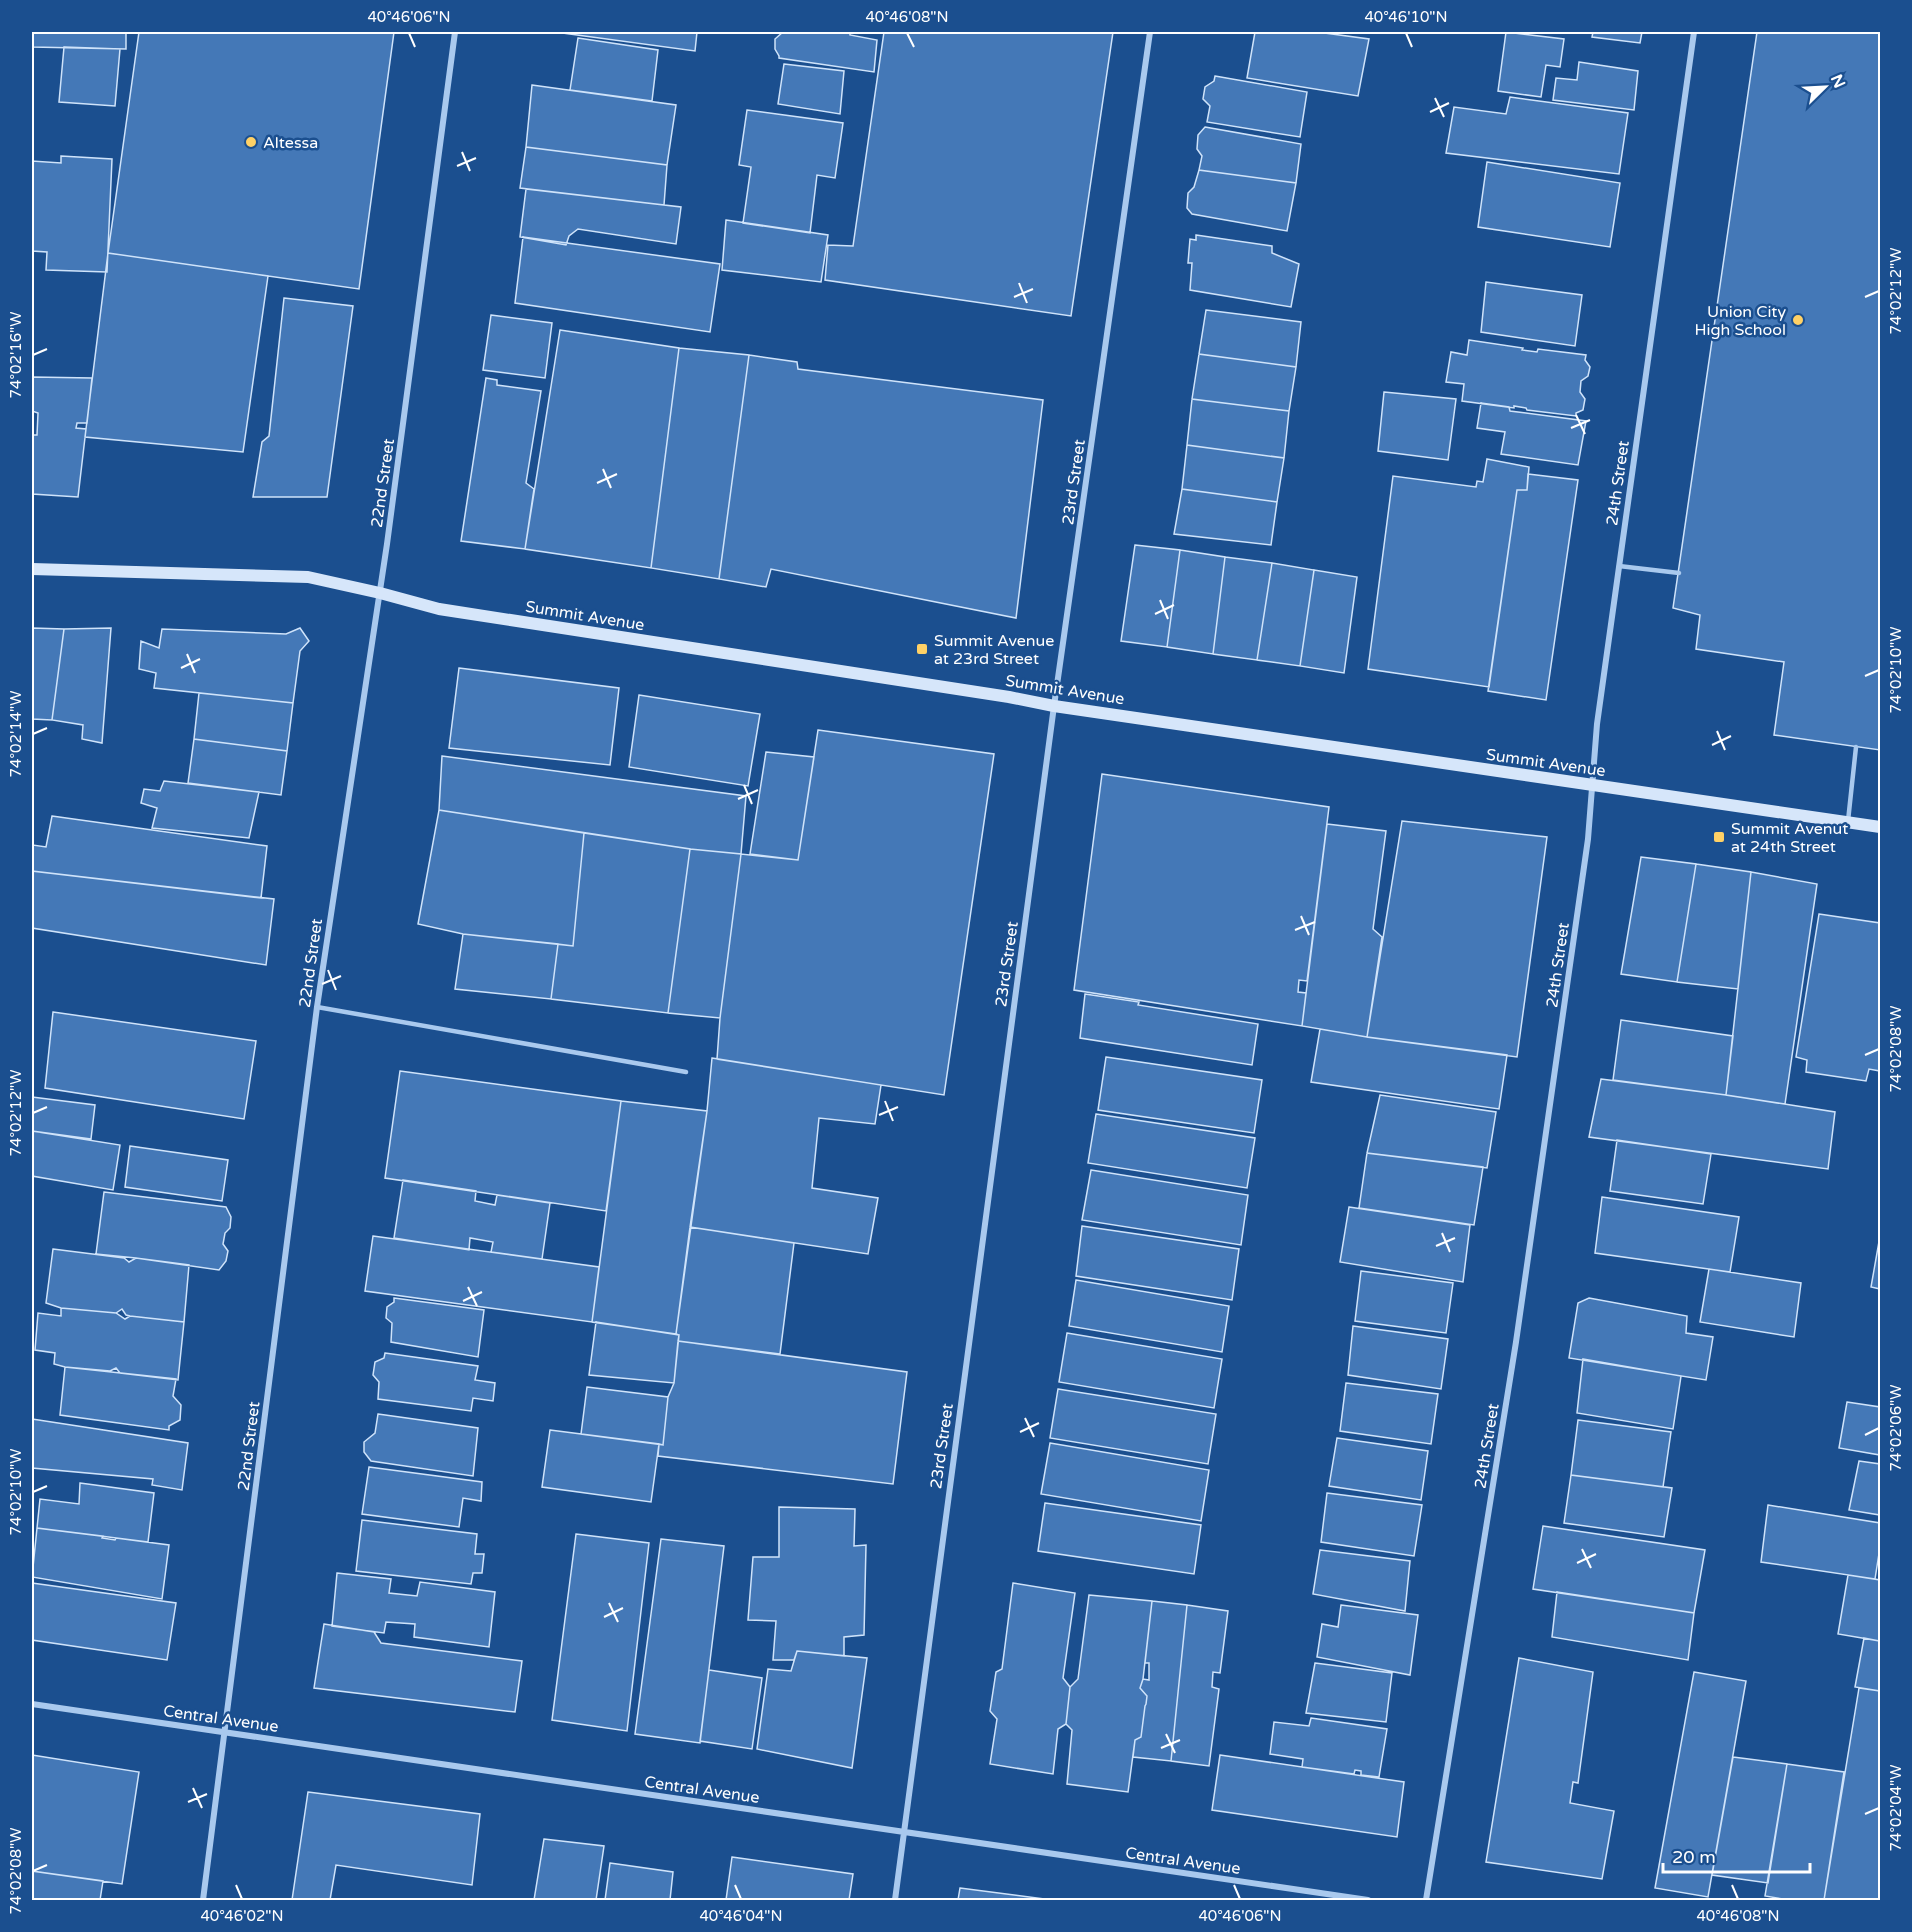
<svg xmlns="http://www.w3.org/2000/svg" width="1912" height="1932" font-family="'Varela Round',sans-serif">
<rect width="100%" height="100%" fill="#1b4f8f"/>
<path fill="#4478b7" stroke="#cfe3fa" stroke-width="1.5" d="M32 32H126V49L32 47Z
M139 32H394L359 289 108 253Z
M555 32H697L695 51Z
M783 32H850V35L877 40 874 72 779 58V56L775 49V39Z
M884 32H1113L1071 316 825 280 828 245 853 246Z
M1255 32H1317L1369 39 1358 96 1247 78Z
M1506 32 1564 39 1560 67 1546 65 1541 97 1498 91Z
M1593 32H1642L1640 43 1592 37Z
M1757 32H1880V750L1774 735 1784 662 1696 649 1700 615 1673 608Z
M578 38 658 50 652 101 570 90Z
M64 47 120 49 115 106 59 102Z
M1579 62 1638 71 1634 110 1553 100 1556 78 1577 80Z
M784 64 844 71 840 114 778 104Z
M1215 76 1307 92 1300 137 1207 122 1210 106 1203 99 1205 87 1214 81Z
M532 85 676 105 667 165 526 147Z
M1510 97 1628 113 1619 174 1446 153 1454 107 1506 114Z
M747 110 843 123 835 178 817 175 810 233 743 223 751 167 739 165Z
M1205 127 1301 144 1296 183 1199 170 1202 156 1197 149 1198 135Z
M526 147 667 165 664 205 520 188Z
M61 156 112 159 107 272 46 270 47 252 32 251V161L61 163Z
M1487 162 1620 183 1610 247 1478 227Z
M1199 170 1296 183 1287 231 1192 214 1187 208 1188 193 1194 187Z
M526 189 681 207 676 244 578 229 569 236 566 245 520 237Z
M726 220 828 235 821 282 722 270Z
M1196 235 1272 246V253L1299 264 1291 307 1190 290 1192 263H1188L1190 239 1196 240Z
M523 237 720 264 710 332 515 303Z
M108 253 268 276 243 452 85 437Z
M1486 282 1582 295 1575 346 1481 332Z
M284 298 353 306 327 497H253L262 442 269 436Z
M1206 310 1301 322 1296 367 1199 354Z
M491 315 552 323 545 378 483 370Z
M560 330 679 348 651 568 525 549Z
M1469 340 1523 348 1522 350 1537 352 1538 349 1586 355 1585 360 1590 367 1588 376 1581 381 1580 392 1585 399 1583 410 1576 413V416L1527 410 1526 408 1514 406V408L1462 401 1464 384 1446 382 1451 352 1467 355Z
M679 348 749 355 719 579 651 568Z
M1199 354 1296 367 1289 411 1192 399Z
M749 355 797 362 798 369 1043 400 1016 618 771 569 766 587 719 579Z
M32 377 92 378 87 423H77L76 428 86 429 78 497 32 494V435H37L38 413 32 411Z
M486 378 497 380V385L541 391 526 483 534 489 525 549 461 541Z
M1384 392 1456 399 1448 460 1378 451Z
M1192 399 1289 411 1284 458 1187 445Z
M1481 403 1509 407 1510 411 1586 421 1578 465 1501 454 1505 432 1477 428Z
M1187 445 1284 458 1277 502 1182 489Z
M1487 459 1529 467 1527 490H1517L1489 687 1368 669 1393 476 1476 487 1477 481 1483 482Z
M1528 474 1578 480 1546 700 1488 691 1517 490H1527Z
M1182 489 1277 502 1271 545 1174 534Z
M1135 545 1180 550 1167 647 1121 641Z
M1180 550 1225 557 1213 654 1167 647Z
M1225 557 1272 563 1257 660 1213 654Z
M1272 563 1314 570 1300 666 1257 660Z
M1314 570 1357 577 1344 673 1300 666Z
M32 628 64 629 52 720 32 719Z
M111 628 102 743 82 739 83 725 52 720 64 629Z
M300 628 309 641 300 651 293 703 154 688 156 673 139 669 141 641 159 648 162 629 286 634Z
M459 668 619 688 610 765 449 748Z
M199 693 293 703 287 751 194 739Z
M639 695 760 714 748 786 629 767Z
M818 730 994 754 944 1095 717 1059 720 1018 741 854 798 860Z
M194 739 287 751 281 795 188 783Z
M766 752 814 757 798 860 750 854Z
M442 756 746 796 741 854 690 849 439 810Z
M1102 774 1329 807 1307 981 1299 980 1298 992 1306 993 1302 1026 1074 990Z
M164 781 259 792 249 838 152 828 157 808 141 803 144 789 160 791Z
M439 810 584 833 573 946 463 934 418 924Z
M52 816 267 846 261 898 32 871 33 845 46 847Z
M1402 821 1547 837 1517 1057 1367 1037Z
M1327 824 1386 831 1373 929 1382 937 1367 1037 1302 1026Z
M584 833 690 849 668 1013 551 999 558 944 573 946Z
M690 849 741 854 720 1018 668 1013Z
M1641 857 1696 864 1677 982 1621 974Z
M1696 864 1751 872 1738 989 1677 982Z
M32 871 274 899 266 965 32 928Z
M1751 872 1817 884 1785 1104 1726 1095Z
M1819 914 1880 923V1071L1869 1069 1866 1081 1806 1072 1807 1060 1796 1057Z
M463 934 558 944 551 999 455 989Z
M1085 994 1139 1002 1138 1005 1258 1024 1252 1065 1080 1038Z
M53 1012 256 1041 244 1119 45 1088Z
M1621 1020 1733 1036 1726 1095 1613 1080Z
M1320 1029 1367 1037 1507 1055 1499 1109 1311 1082Z
M1106 1057 1262 1080 1254 1133 1098 1110Z
M712 1058 881 1085 875 1124 819 1118 812 1188 878 1198 868 1254 690 1227 707 1111Z
M400 1071 621 1101 606 1211 385 1178Z
M1601 1079 1726 1095 1835 1112 1828 1169 1589 1137Z
M1380 1095 1496 1112 1487 1168 1367 1153Z
M32 1097 95 1105 91 1139 32 1131Z
M621 1101 707 1111 676 1334 592 1322Z
M1096 1114 1255 1138 1247 1188 1088 1163Z
M32 1131 120 1145 113 1190 32 1176Z
M1617 1140 1711 1154 1703 1204 1610 1191Z
M130 1146 228 1160 222 1201 125 1187Z
M1367 1153 1483 1167 1474 1225 1359 1208Z
M1091 1170 1248 1195 1241 1245 1082 1220Z
M403 1180 476 1191 475 1201 495 1205 497 1195 550 1203 542 1259 491 1252 493 1242 470 1238 469 1250 394 1238Z
M104 1192 226 1207 231 1217 230 1228 225 1233 223 1244 228 1251 226 1261 219 1270 136 1258 96 1254Z
M1602 1197 1739 1217 1730 1272 1595 1253Z
M1349 1207 1470 1225 1463 1282 1340 1262Z
M1082 1226 1239 1249 1232 1300 1076 1276Z
M690 1227 794 1243 780 1354 678 1341 679 1335 676 1334Z
M373 1236 599 1267 592 1322 365 1291Z
M1880 1236V1289L1871 1287Z
M53 1249 124 1258 129 1262 136 1258 189 1265 184 1322 130 1316 126 1315 122 1309 116 1313 61 1308 46 1303Z
M1709 1269 1801 1283 1794 1337 1700 1322Z
M1361 1271 1453 1283 1446 1333 1355 1321Z
M1076 1280 1229 1306 1222 1352 1069 1326Z
M394 1298 484 1310 478 1357 391 1342 392 1323 386 1318 387 1307 394 1302Z
M1589 1298 1687 1316 1686 1333 1713 1337 1706 1380 1569 1358 1578 1303Z
M61 1308 116 1313 125 1319 130 1316 184 1322 178 1380 120 1373 116 1368 110 1371 65 1367 54 1364 55 1353 35 1350 38 1313 61 1316Z
M596 1322 679 1335 674 1383 589 1375Z
M1353 1326 1448 1339 1441 1389 1348 1375Z
M1067 1333 1222 1359 1214 1408 1059 1382Z
M678 1341 907 1372 893 1484 658 1456 659 1444 663 1445 668 1397 674 1383Z
M385 1353 478 1366 475 1380 495 1383 493 1401 473 1398 471 1411 378 1399 379 1382 373 1375 375 1362 384 1358Z
M1583 1359 1681 1376 1673 1429 1577 1413Z
M65 1367 176 1379 173 1396 181 1405 180 1420 169 1426V1430L60 1415Z
M1346 1383 1438 1394 1431 1444 1340 1431Z
M587 1387 668 1397 663 1445 581 1434Z
M1058 1389 1216 1414 1208 1464 1050 1438Z
M1847 1402 1880 1407V1455L1839 1448Z
M378 1414 478 1428 473 1476 371 1461 364 1452V1442L375 1433Z
M32 1419 188 1443 182 1490 152 1485 153 1479 32 1468Z
M1578 1420 1671 1432 1663 1487 1571 1475Z
M550 1430 659 1444 651 1502 542 1487Z
M1337 1438 1428 1451 1421 1500 1329 1486Z
M1050 1443 1209 1470 1201 1521 1041 1494Z
M1859 1461 1880 1464V1515L1849 1510Z
M369 1467 482 1482 481 1501 463 1498 459 1527 362 1514Z
M1571 1475 1672 1488 1664 1537 1564 1523Z
M80 1483 154 1493 148 1542 37 1528 40 1499 79 1504Z
M1327 1493 1422 1505 1414 1556 1321 1542Z
M1045 1503 1201 1525 1194 1574 1038 1551Z
M1768 1505 1880 1523V1547L1875 1579 1761 1562Z
M779 1507 855 1509 854 1546 866 1545 864 1635 844 1637V1656L797 1651 794 1660H773L776 1621 748 1620 753 1557H779Z
M362 1520 477 1534 475 1554H484L482 1573H473L471 1584 356 1571Z
M1543 1526 1705 1550 1694 1613 1533 1589Z
M37 1528 103 1536 102 1538 115 1540 116 1538 169 1545 162 1599 32 1577Z
M576 1534 649 1543 627 1731 552 1720Z
M661 1539 724 1546 700 1743 635 1734Z
M1320 1550 1410 1561 1405 1611 1313 1594Z
M337 1573 391 1579 389 1593 417 1596 420 1582 495 1592 489 1647 414 1637 415 1624 386 1622 384 1633 332 1626Z
M1848 1575 1880 1580V1641L1838 1634Z
M32 1583 176 1603 167 1660 32 1640Z
M1013 1583 1075 1593 1063 1678 1070 1687 1066 1724 1058 1729 1053 1774 990 1764 997 1719 990 1711 996 1672 1002 1669Z
M1557 1592 1694 1613 1688 1660 1552 1637Z
M1089 1595 1152 1601 1143 1679 1140 1688 1147 1696 1146 1704 1145 1706 1141 1737 1135 1740 1128 1792 1067 1784 1072 1730 1066 1724 1070 1687 1078 1679Z
M1152 1601 1187 1605 1171 1761 1133 1757 1135 1740 1141 1737 1145 1706 1146 1704 1147 1696 1140 1688 1143 1679 1149 1680V1663H1145Z
M1187 1605 1228 1611 1220 1673 1213 1672 1212 1687 1219 1689 1209 1766 1171 1761Z
M1341 1605 1418 1615 1410 1675 1317 1657 1322 1624 1338 1627Z
M324 1624 374 1632 381 1643 522 1661 515 1712 314 1688Z
M1864 1638 1880 1641V1691L1855 1687Z
M797 1651 867 1658 852 1768 757 1749 768 1669 791 1671Z
M1519 1658 1593 1672 1578 1783 1573 1782 1570 1803 1614 1811 1602 1879 1486 1862Z
M1315 1663 1392 1673 1386 1722 1306 1713Z
M709 1670 762 1678 752 1749 700 1741Z
M1694 1672 1746 1681 1708 1897 1655 1888Z
M1859 1688 1880 1691V1900H1824Z
M1311 1718 1387 1729 1379 1777 1361 1775V1771L1355 1770 1354 1774 1302 1767 1303 1759 1270 1754 1274 1722 1309 1726Z
M32 1755 139 1772 122 1884 32 1871Z
M1220 1755 1404 1782 1397 1837 1212 1810Z
M1733 1757 1787 1764 1768 1883 1712 1875Z
M1787 1764 1844 1772 1824 1900H1789L1765 1896Z
M308 1792 480 1814 472 1885 336 1865 330 1900H292Z
M544 1839 604 1846 596 1900H534Z
M732 1857 853 1874 849 1900H726Z
M610 1863 673 1872 670 1900H605Z
M32 1871 103 1881 100 1900H32Z
M960 1888 1052 1900H958Z"/>
<g fill="none" stroke-linecap="round" stroke-linejoin="round">
<path stroke="#a9c9ee" stroke-width="4.5" d="M1619 566 1679 573
M1848 821 1856 747
M317 1007 686 1072"/>
<path stroke="#a9c9ee" stroke-width="6" d="M32 1704 1368 1900
M203 1900 317 1007 387 544 455 32
M895 1900 1054 706 1150 32
M1426 1900 1516 1342 1588 839 1597 724 1694 32"/>
<path stroke="#d6e6fa" stroke-width="12" d="M32 569 308 577 380 593 439 609 1009 697 1054 706 1880 827"/>
</g>
<path fill="none" stroke="#fff" stroke-width="2" d="M409 33 415 47M907 33 914 47M1406 33 1412 47M1435 98 1444 117M1430 112 1449 103M462 152 470 171M457 166 476 158M1019 283 1027 303M1014 297 1033 289M1865 297 1879 291M33 355 47 349M1576 415 1585 434M1571 428 1590 420M603 469 611 488M597 483 617 474M1160 600 1168 619M1155 614 1174 605M187 654 195 673M181 668 200 659M1865 676 1879 670M1717 731 1725 750M33 734 47 728M1712 745 1731 736M744 785 752 804M738 799 758 790M1301 916 1309 935M1295 930 1315 922M328 970 336 990M322 984 341 976M1865 1055 1879 1049M885 1101 893 1121M33 1113 47 1107M879 1115 898 1107M1442 1233 1450 1252M1436 1246 1455 1238M468 1287 477 1306M463 1301 482 1292M1025 1418 1034 1437M1020 1432 1039 1423M1865 1435 1879 1428M33 1492 47 1486M1582 1549 1591 1568M1577 1563 1596 1554M609 1603 618 1622M604 1617 623 1608M1166 1734 1175 1753M1161 1748 1180 1740M193 1788 202 1808M188 1802 207 1794M1865 1814 1879 1808M33 1871 47 1865M236 1885 242 1899M735 1885 741 1899M1234 1885 1240 1899M1732 1885 1738 1899"/>
<g fill="#ffd166" stroke="#1b4f8f" stroke-width="2">
<circle cx="251" cy="142" r="6"/>
<circle cx="1798" cy="320" r="6"/>
<rect x="916" y="643" width="12" height="12" rx="3"/>
<rect x="1713" y="831" width="12" height="12" rx="3"/>
</g>
<g text-anchor="middle" stroke-width="5" stroke-linejoin="round" paint-order="stroke">
<g font-size="16" fill="#fff" stroke="#1b4f8f" text-anchor="start">
<text x="263" y="148">Altessa</text>
<text x="1786" y="317" text-anchor="end">Union City<tspan x="1786" dy="18">High School</tspan></text>
<text x="934" y="646">Summit Avenue<tspan x="934" dy="18">at 23rd Street</tspan></text>
<text x="1731" y="834">Summit Avenut<tspan x="1731" dy="18">at 24th Street</tspan></text>
</g>
<g font-size="16" fill="#fff" stroke="#1b4f8f">
<text transform="translate(1073 482) rotate(-82)" y="6">23rd Street</text>
<text transform="translate(382 483) rotate(-82)" y="6">22nd Street</text>
<text transform="translate(1617 483) rotate(-82)" y="6">24th Street</text>
<text transform="translate(585 615) rotate(9)" y="6">Summit Avenue</text>
<text transform="translate(1065 689) rotate(9)" y="6">Summit Avenue</text>
<text transform="translate(1546 762) rotate(8)" y="6">Summit Avenue</text>
<text transform="translate(310 963) rotate(-82)" y="6">22nd Street</text>
<text transform="translate(1006 964) rotate(-82)" y="6">23rd Street</text>
<text transform="translate(1557 965) rotate(-82)" y="6">24th Street</text>
<text transform="translate(248 1446) rotate(-83)" y="6">22nd Street</text>
<text transform="translate(941 1446) rotate(-82)" y="6">23rd Street</text>
<text transform="translate(1486 1446) rotate(-81)" y="6">24th Street</text>
<text transform="translate(221 1718) rotate(8)" y="6">Central Avenue</text>
<text transform="translate(702 1789) rotate(8)" y="6">Central Avenue</text>
<text transform="translate(1183 1860) rotate(8)" y="6">Central Avenue</text>
</g>
</g>
<rect width="1912" height="1932" fill="none" stroke="#1b4f8f" stroke-width="66"/>
<g transform="translate(1825 87) rotate(66)" stroke="#1b4f8f" stroke-width="4.5" paint-order="stroke">
<path d="M0-4.5L10 22L0 15L-10 22Z" fill="#ffffff"/>
<text y="-9" font-size="16" font-weight="bold" text-anchor="middle" fill="#ffffff">N</text>
</g>
<path d="M1663 1863v9h147v-9" fill="none" stroke="#ffffff" stroke-width="3"/>
<text x="1672" y="1863" font-size="18" fill="#ffffff" stroke="#1b4f8f" stroke-width="4.5" paint-order="stroke">20 m</text>
<rect x="33" y="33" width="1846" height="1866" fill="none" stroke="#fff" stroke-width="2"/>
<g font-size="15" text-anchor="middle" fill="#fff">
<text x="409" y="22">40°46'06"N</text>
<text x="907" y="22">40°46'08"N</text>
<text x="1406" y="22">40°46'10"N</text>
<text transform="translate(1896 291) rotate(-90)" y="5">74°02'12"W</text>
<text transform="translate(16 355) rotate(-90)" y="5">74°02'16"W</text>
<text transform="translate(1896 670) rotate(-90)" y="5">74°02'10"W</text>
<text transform="translate(16 734) rotate(-90)" y="5">74°02'14"W</text>
<text transform="translate(1896 1049) rotate(-90)" y="5">74°02'08"W</text>
<text transform="translate(16 1113) rotate(-90)" y="5">74°02'12"W</text>
<text transform="translate(1896 1428) rotate(-90)" y="5">74°02'06"W</text>
<text transform="translate(16 1492) rotate(-90)" y="5">74°02'10"W</text>
<text transform="translate(1896 1808) rotate(-90)" y="5">74°02'04"W</text>
<text transform="translate(16 1871) rotate(-90)" y="5">74°02'08"W</text>
<text x="242" y="1921">40°46'02"N</text>
<text x="741" y="1921">40°46'04"N</text>
<text x="1240" y="1921">40°46'06"N</text>
<text x="1738" y="1921">40°46'08"N</text>
</g>
</svg>
